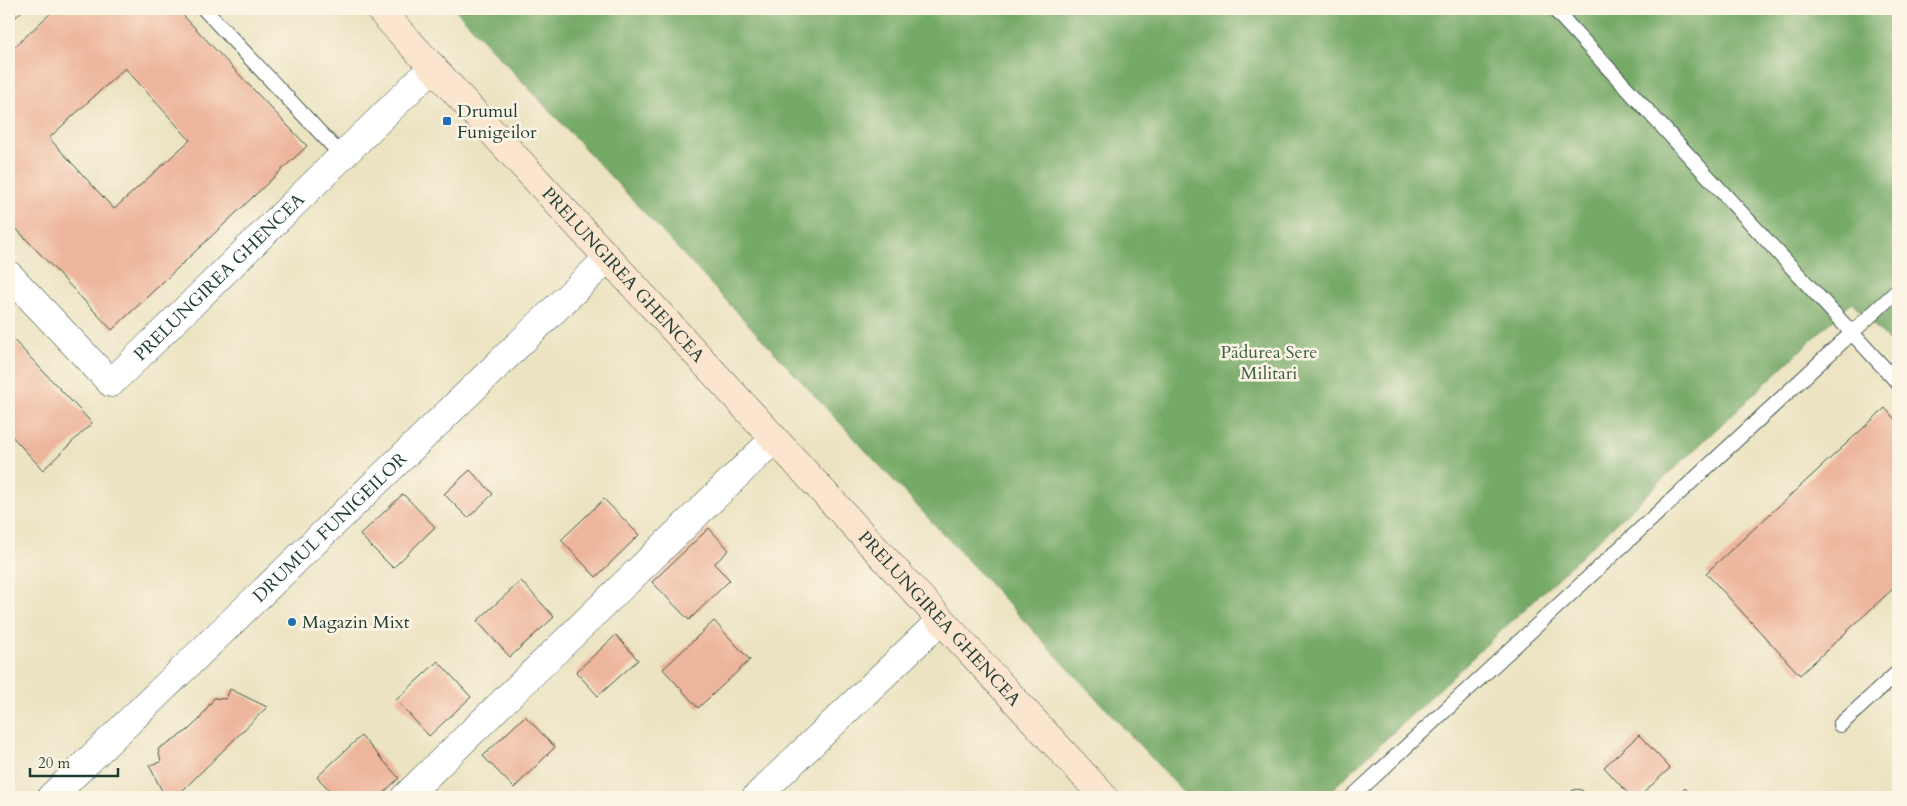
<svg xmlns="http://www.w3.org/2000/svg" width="1907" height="806" font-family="Cardo,serif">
<rect width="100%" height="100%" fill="#fcf5e5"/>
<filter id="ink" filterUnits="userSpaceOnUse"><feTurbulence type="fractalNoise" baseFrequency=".02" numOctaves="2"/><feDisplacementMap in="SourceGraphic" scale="10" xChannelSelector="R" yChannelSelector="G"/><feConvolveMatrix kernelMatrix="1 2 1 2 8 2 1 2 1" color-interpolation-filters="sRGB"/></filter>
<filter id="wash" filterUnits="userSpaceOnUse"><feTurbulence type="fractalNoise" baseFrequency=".0096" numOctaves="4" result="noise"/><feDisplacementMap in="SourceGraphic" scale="20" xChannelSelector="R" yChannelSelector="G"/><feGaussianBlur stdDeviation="1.12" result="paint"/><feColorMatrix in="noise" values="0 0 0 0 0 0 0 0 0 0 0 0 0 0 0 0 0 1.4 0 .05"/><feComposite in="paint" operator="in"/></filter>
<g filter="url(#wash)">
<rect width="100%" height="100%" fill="#ece3c2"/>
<path fill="#74a966" stroke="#4a734d" d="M455 9H1898V351L1852 302 1324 797H1188Z"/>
<g id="blocks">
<path fill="#edb59b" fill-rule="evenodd" d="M9 9H24L9 24Z
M55 9H177L307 146 112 330 9 221V52ZM125 68 190 140 114 209 49 138Z
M9 335 92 423 43 470 9 433Z
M1885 408 1898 423V584L1800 675 1706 573Z
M470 470 493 494 468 518 444 494Z
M403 494 435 527 393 568 360 535Z
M604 499 639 535 596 577 561 540Z
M709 528 729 550 714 564 730 580 689 620 652 582Z
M521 581 554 617 510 657 477 621Z
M714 621 750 660 698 708 663 669Z
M616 635 638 660 598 696 576 672Z
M438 661 471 697 429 736 396 700Z
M230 689 267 707 176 797H165L149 765 161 762 158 749 187 731 199 720 214 698 226 699Z
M525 716 555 747 514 788 483 756Z
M1639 735 1670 768 1639 797H1631L1604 767Z
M361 736 399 778 379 797H336L317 777Z
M1685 788 1693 797H1674Z"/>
</g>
</g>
<g filter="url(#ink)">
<use href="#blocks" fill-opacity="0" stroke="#3e5649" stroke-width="1"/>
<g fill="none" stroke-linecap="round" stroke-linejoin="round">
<g stroke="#3e5649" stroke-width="16">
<path id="lane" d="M204 9 343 157
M1554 9 1898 383
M1840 725 1898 672
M1352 797 1898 290
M1577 797H1578"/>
</g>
<g stroke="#3e5649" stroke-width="29">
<g id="street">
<path id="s1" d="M9 275 111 383 433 67"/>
<path id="s2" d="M51 797 608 258"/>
<path d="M405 797 774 439"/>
<path d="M756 797 941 620"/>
</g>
</g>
<g stroke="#3e5649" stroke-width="29">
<g id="secondary">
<path id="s3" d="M379 9 1104 797"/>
</g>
</g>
<use href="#lane" stroke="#fff" stroke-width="14"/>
<use href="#street" stroke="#fff" stroke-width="28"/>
<use href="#secondary" stroke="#fbe5cf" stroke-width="28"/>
</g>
</g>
<g fill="#1f6fb2" stroke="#fcf5e5" stroke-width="2">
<rect x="442" y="116" width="10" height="10" rx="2.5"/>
<circle cx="292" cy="622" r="5"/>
</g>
<g text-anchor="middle" stroke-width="5" stroke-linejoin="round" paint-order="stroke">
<g font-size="18" fill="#1f3d34" stroke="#fcf5e5" text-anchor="start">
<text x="457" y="117">Drumul<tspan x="457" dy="21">Funigeilor</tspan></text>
<text x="302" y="628">Magazin Mixt</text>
</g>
<g font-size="18" fill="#1f3d34" stroke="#fcf5e5">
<text dy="6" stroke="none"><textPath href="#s3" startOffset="361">PRELUNGIREA GHENCEA</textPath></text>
<text dy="6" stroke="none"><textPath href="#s1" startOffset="300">PRELUNGIREA GHENCEA</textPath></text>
<text dy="6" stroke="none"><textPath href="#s2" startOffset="388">DRUMUL FUNIGEILOR</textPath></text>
<text dy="6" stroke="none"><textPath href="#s3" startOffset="828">PRELUNGIREA GHENCEA</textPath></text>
</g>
<g font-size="18" fill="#3c5e44" stroke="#fcf5e5">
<text x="1269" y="358">Pădurea Sere<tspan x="1269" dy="21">Militari</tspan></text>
</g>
</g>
<rect width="1907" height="806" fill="none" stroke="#fcf5e5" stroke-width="30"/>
<path d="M30 768v8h88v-8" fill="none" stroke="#1f3d34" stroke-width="2.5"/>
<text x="38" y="768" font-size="15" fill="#1f3d34" stroke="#fcf5e5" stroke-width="4" paint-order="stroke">20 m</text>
</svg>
